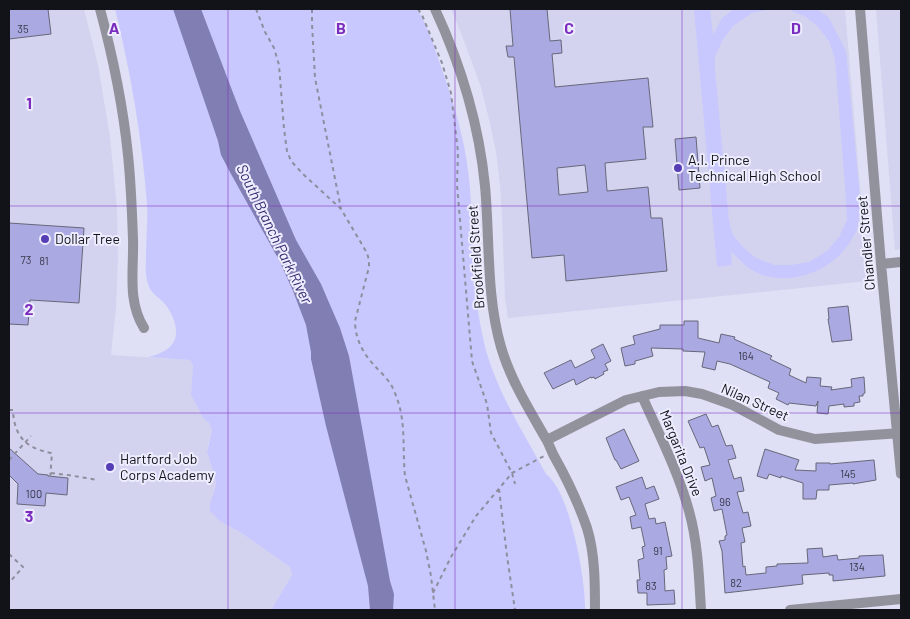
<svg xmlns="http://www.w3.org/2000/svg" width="910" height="619" font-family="Barlow,sans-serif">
<rect width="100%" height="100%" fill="#dfdff5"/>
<path fill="#d3d3f0" d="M9 9H84L98 65 110 137 117 209 118 258 116 307 111 355 190 360 193 366 191 395 203 418 209 423 212 430 208 445 207 452 216 481 215 489 210 503 221 522 240 532 290 567 292 575 271 610H9Z
M451 9H845L868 281 508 318 505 298 502 217 500 185 496 152 489 119 481 87 463 38Z
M876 9H901V249L895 250Z"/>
<path fill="#c8c7fe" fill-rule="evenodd" d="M115 9H417C427 25 433 43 439 61 454 103 467 145 470 190 474 238 472 286 482 333 491 383 522 430 546 474 570 491 586 581 585 610H271L292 575 290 567 240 532 221 522 210 511V503L215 489 216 481 207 452 212 430 209 423 203 418 191 395 193 366 190 360 148 357C160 355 177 347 176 332 176 321 171 312 165 304 157 295 150 294 147 280 145 273 146 265 146 258 146 240 148 222 147 204 142 138 131 73 115 9Z
M694 9H710L713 35 722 18 734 9H817L829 18 846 51 860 197C860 209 860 221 856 232 854 235 852 239 850 242 832 270 797 284 765 276 751 272 741 262 731 251L732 265 717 267ZM772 9 790 10 806 17 818 27 829 41 835 59 846 200 847 220 839 237 827 251 809 262 791 265H775L756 258 744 248 733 235 729 221 715 70V57L722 41 733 26 752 13Z"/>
<path fill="#807eb3" d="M173 9H201L240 111 296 240 321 284 327 298 340 328 349 356 390 581 394 594 393 610H370L368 586 326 426 311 359V352L306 325 293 291 279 260 231 174 221 155 218 141Z"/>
<path fill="#aba9e1" stroke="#67677a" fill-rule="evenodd" d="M9 9H48L51 34 9 39Z
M510 9H547L550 41 561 40 562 53 552 54 555 87 648 78 653 127H643L646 159 605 163 607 191 648 187 651 218H662L667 271 566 281 564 255 532 258 514 57H508L506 46H513ZM585 165 588 192 559 195 557 168Z
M696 137 700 188 679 190 675 139Z
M9 223 84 228 79 303 30 300 28 325 9 324Z
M848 306 852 340 832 342 828 319H829L828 308Z
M684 321H698V338L719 343 721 334 735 337 734 339 772 356 770 359 791 369 789 375 806 383 807 377 821 378 820 386 832 387 831 390 852 387 851 379 864 377 865 393 863 394V396H859L860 402 854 403V406L844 407V404L829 406 828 414 817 413 818 401 816 406 789 403 788 405 776 399 779 393 768 388 770 382 730 364 717 361 715 370 702 367 705 352 683 351V349L651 348 653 356 639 360 635 361V364L625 366 621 348 635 344 633 336 660 329V325H684Z
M603 344 611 361 605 364 608 370 603 372 604 374 595 379 594 377 591 378V377L576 385 574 379 553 389 544 373 571 360 575 368 595 358 591 350Z
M706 414 712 427 718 425 726 446 732 445 736 458 728 460 734 479 741 477 744 491 737 492 743 513 748 512 751 526 742 528 745 542 741 543 743 567 745 566 746 575 766 573V567L777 566V564L808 563 807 549 822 548 823 557 837 555 838 560 859 558V556L883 555 885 576 833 581V575H829V573L802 575 803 584 725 593 722 551 719 541 725 540V536L727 535 722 509 714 511 711 498 716 496 712 478 705 481 701 467 710 465 704 447 700 448 688 421Z
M624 429 639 461 621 469 616 460H615L606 438Z
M9 448 38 474 48 475V476L68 478 67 495 46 493 45 506 17 504 18 484 9 475Z
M765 449 799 460 795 470 816 471V463H830V464L874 460 876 480 853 484V483L829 485V490H817L816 499H803V483L781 476V478L769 474 767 479 757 476Z
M642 477 646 489 654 486 659 499 645 504 649 519 655 518 656 524 665 522 672 556 666 557 667 569 664 570 665 591 674 590 675 604 647 605V593H638L637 580H640L638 560 644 558 642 547 645 546 641 527 632 529 630 517 636 515 629 497 621 500 616 487Z"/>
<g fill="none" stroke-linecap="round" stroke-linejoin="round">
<path stroke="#8e8e9e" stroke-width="2" stroke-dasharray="4 4" stroke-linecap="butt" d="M256 9 265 32 274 48 279 65 284 129 287 151 291 161 303 174 341 209 367 253 369 260V267L355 321C355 337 362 352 373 364 380 372 390 380 394 391 407 419 402 447 405 476L426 551 431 576 435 610
M312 9V24L315 78 341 209
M418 9 422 15 442 63 451 93 458 152 457 185 472 361 487 404 491 433 512 473 515 484
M9 410H13C14 437 27 449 52 453L50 479
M9 460 31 436
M51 473 68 475 98 480
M499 489 507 556 515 610
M9 554 23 567 9 583
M433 593 451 557 476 516 487 503 512 473 544 456"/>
<path stroke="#92929c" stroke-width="10" d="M100 9C113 57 123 106 128 155 131 183 132 211 133 239 134 270 127 301 144 328
M435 9C461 65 479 124 485 186 490 240 486 295 501 347 511 381 529 409 546 439 549 444 551 450 554 456 567 479 578 502 587 528 595 554 595 583 595 610
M860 9 881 264 901 474
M881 264 901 262
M642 396C659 434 678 471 689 511 698 543 699 577 701 610
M547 440 626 400 659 392 685 391 702 394 733 405 779 430 815 439 901 433
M790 610 901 599"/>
</g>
<path fill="none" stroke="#7b2cbf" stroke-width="1" stroke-opacity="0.55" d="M228 9V610M455 9V610M682 9V610M9 206H901M9 413H901"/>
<g fill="#553eb6" stroke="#ededff" stroke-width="2">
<circle cx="678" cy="168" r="5"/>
<circle cx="45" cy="239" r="5"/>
<circle cx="110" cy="467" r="5"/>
</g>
<g text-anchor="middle" stroke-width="4" stroke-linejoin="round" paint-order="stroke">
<g font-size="11" fill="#38384b">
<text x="23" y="33">35</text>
<text x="26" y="264">73</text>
<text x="44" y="265">81</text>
<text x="746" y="360">164</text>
<text x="848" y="478">145</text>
<text x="34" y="498">100</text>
<text x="725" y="506">96</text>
<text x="658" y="555">91</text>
<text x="857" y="571">134</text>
<text x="736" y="587">82</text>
<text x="651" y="590">83</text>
</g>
<g font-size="14" fill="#121219" stroke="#ededff" text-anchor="start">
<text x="688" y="165">A.I. Prince<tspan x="688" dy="16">Technical High School</tspan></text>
<text x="55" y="244">Dollar Tree</text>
<text x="120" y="464">Hartford Job<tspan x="120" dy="16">Corps Academy</tspan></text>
</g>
<g font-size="14" fill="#121219" stroke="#ededff">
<text transform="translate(866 243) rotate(-95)" y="5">Chandler Street</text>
<text transform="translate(476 257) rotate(-94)" y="5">Brookfield Street</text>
<text transform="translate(755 402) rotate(24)" y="5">Nilan Street</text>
<text transform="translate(681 453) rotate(68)" y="5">Margarita Drive</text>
</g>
<g font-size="15" font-style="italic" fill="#342b6d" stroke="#ededff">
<text transform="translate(274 234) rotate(64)" y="5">South Branch Park River</text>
</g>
</g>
<g font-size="16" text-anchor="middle" font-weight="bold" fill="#7b2cbf" stroke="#ededff" stroke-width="4" stroke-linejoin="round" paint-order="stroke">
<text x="114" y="34">A</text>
<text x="341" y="34">B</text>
<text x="569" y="34">C</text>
<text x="796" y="34">D</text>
<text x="29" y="109">1</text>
<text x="29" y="315">2</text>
<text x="29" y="522">3</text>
</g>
<rect width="910" height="619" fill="none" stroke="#121219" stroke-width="20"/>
</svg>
